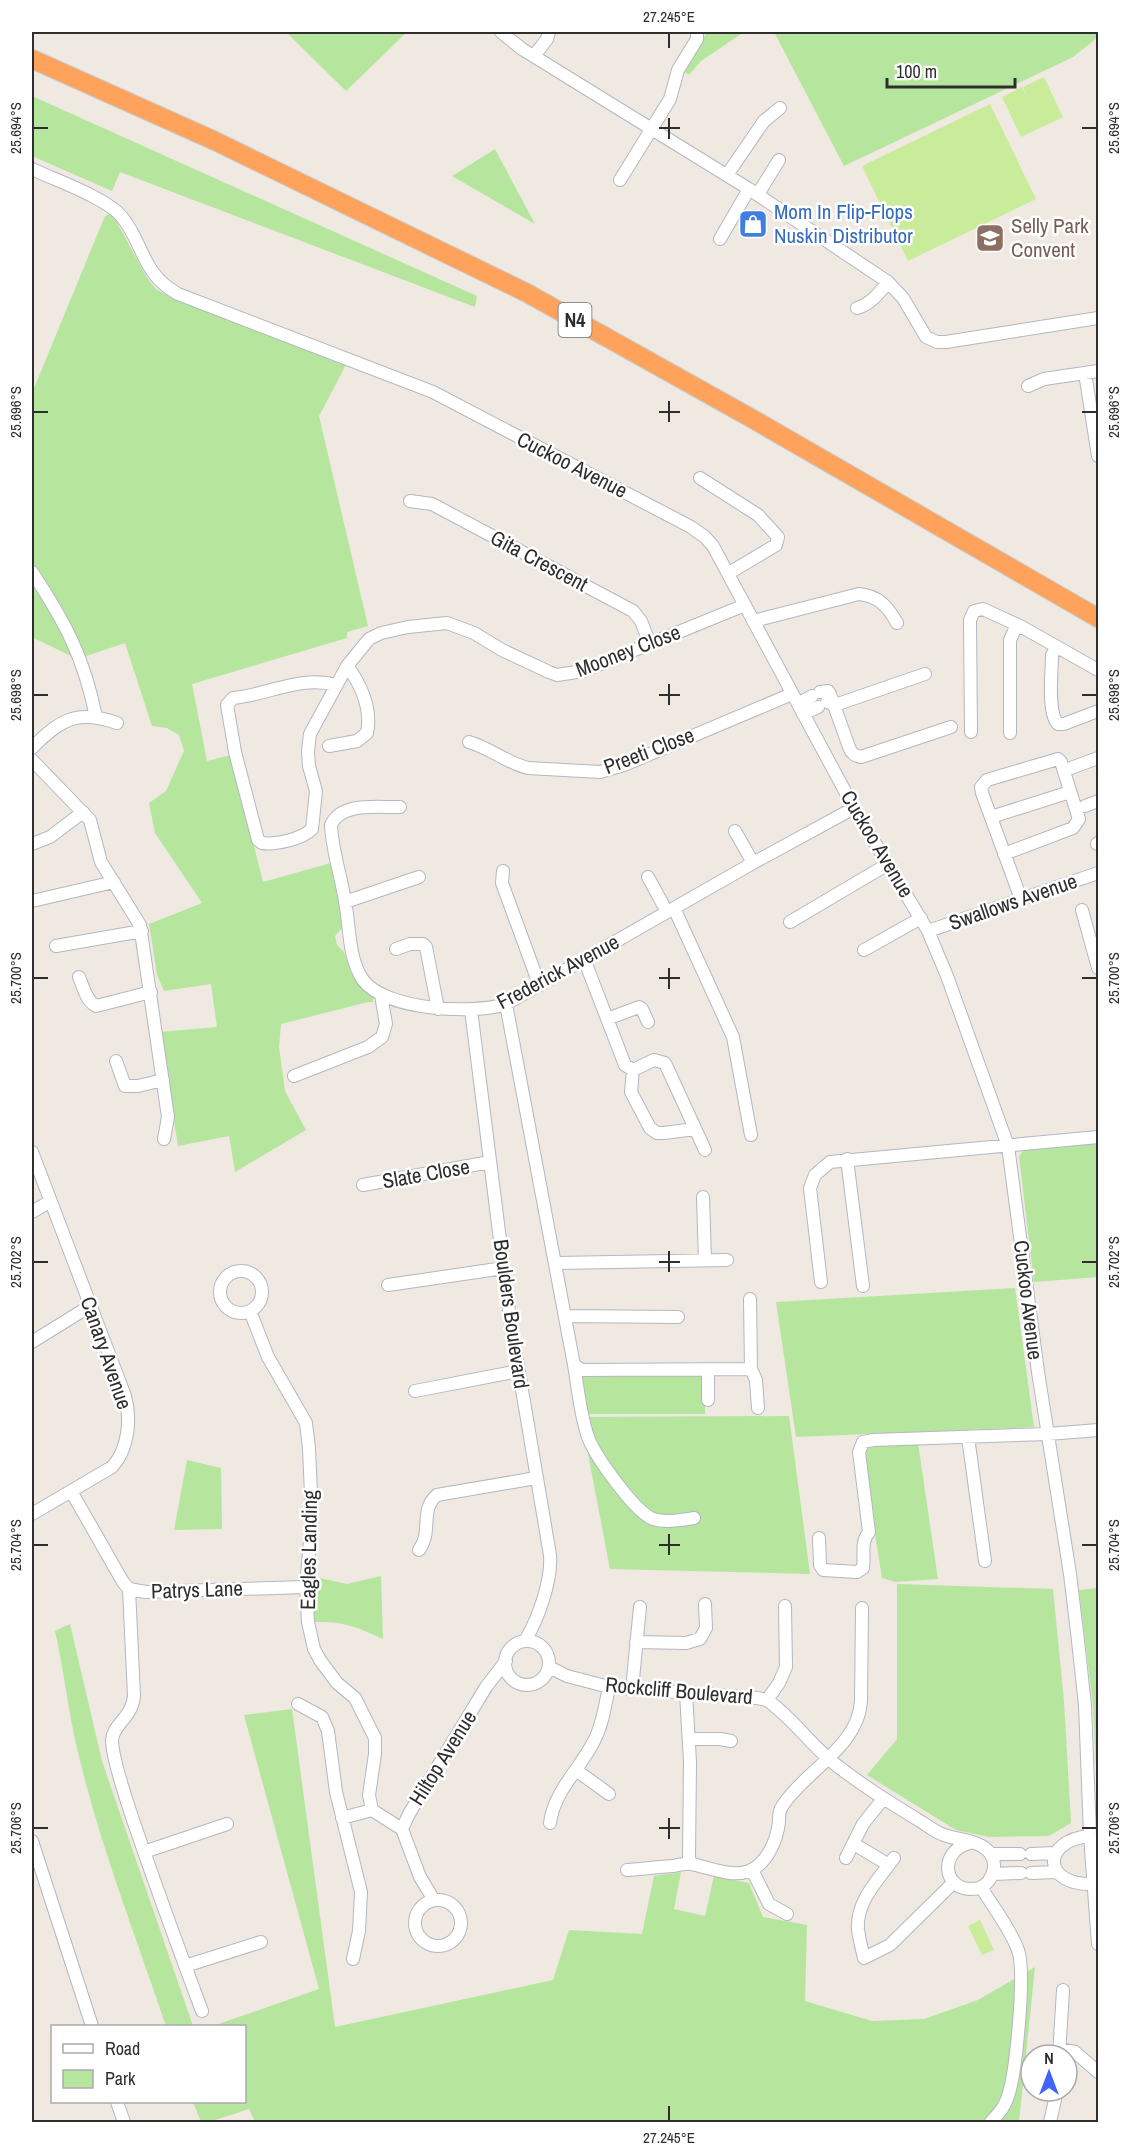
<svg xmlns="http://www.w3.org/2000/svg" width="1130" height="2154" font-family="'Archivo Narrow',sans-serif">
<rect width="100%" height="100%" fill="#efe9e1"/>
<path fill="#b6e59e" d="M286 32H407L346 91Z
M707 32H744L701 61 689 75 683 71Z
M774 32H1098V37L1073 57 844 166Z
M32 96 477 296 475 307 120 172 112 191 32 156Z
M495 149 535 224 452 176Z
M112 213 147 278 156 289 172 298 347 363 319 416 368 626 347 632V638L192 684 207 761 231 755 263 882 331 863 343 927 335 936 337 945 344 952 351 973 373 997V1002H368L281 1024 279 1047 285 1091 306 1130 235 1172 229 1136 178 1146 160 1032 217 1027 211 984 164 991 157 975 149 924 202 903 155 833 149 803 166 791 184 751 179 735 167 728 152 726 125 643 77 659 32 637V393L105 216Z
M1098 1143V1277L1034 1282 1019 1156 1024 1150Z
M1015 1288 1034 1427 796 1437 776 1302Z
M579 1373 702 1374 705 1377V1414H586Z
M789 1416 810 1574 610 1569 581 1417Z
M918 1443 938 1579 895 1582 882 1578 862 1452 871 1444Z
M187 1460 221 1468 222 1529 174 1530Z
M381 1576 383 1639C357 1627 344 1621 315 1622L312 1593 315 1577 347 1584Z
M897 1584 1053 1589 1064 1701 1071 1823 1049 1836 989 1837 956 1830 867 1775 897 1739Z
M1098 1588V1812L1093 1705 1079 1590Z
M70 1624 102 1761 193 2026H166C135 1934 99 1843 77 1748 68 1710 64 1670 55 1631Z
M292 1709 335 2027 553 1980 569 1930 642 1934 654 1876 681 1872 674 1909 705 1916 714 1876 749 1883 763 1917 807 1925 805 2001 872 2021 924 2019 978 2000 1035 1967 1019 2122H255L249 2109 209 2122H201L193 2102H244V2026H213L319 1989 244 1715Z"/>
<path fill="#c9ec9a" d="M1044 77 1063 117 1021 137 1002 97 1022 87 1028 99 1023 87Z
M990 104 1036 199 908 261 862 166Z
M980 1920 994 1950 982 1955 968 1926Z"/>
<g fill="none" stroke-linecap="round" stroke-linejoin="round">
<g stroke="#b4b7c1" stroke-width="14">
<path id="minor" d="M501 32 522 49 749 189 888 282 903 298 926 337 937 342H946L1098 318
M534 56 547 39 549 32
M32 169C55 180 107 198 122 217 145 246 141 273 178 294L433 392 691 527 705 537 713 546 854 808 928 931 947 976 1008 1146 1038 1372 1070 1574 1077 1632 1085 1705 1090 1836 1098 1944
M727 175 764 121 780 108
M620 180 670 99 678 70 697 39V32
M758 194 779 160
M720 239 749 189
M857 308C871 304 879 293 888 282
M1085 373 1098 456
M1028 386 1044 379 1098 371
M700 478 758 515 778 537 776 545 729 573
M410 501 432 504 633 611 641 621 650 644
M32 572C65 622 84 657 96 717
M753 621 859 594C879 596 888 607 897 623
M1058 648 1055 650 1052 655C1052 672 1047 713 1058 724H1064L1098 711
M336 685C301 675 267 695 233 698L227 705 235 752 258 840 262 843C276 845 302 839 312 829L316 791 309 766 308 751 310 734 347 666 369 639 381 633 408 627 447 623 474 633 502 650 549 672 557 675 583 671 745 605
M820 692 828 691 830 694 849 747C851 753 854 756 861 757L951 727
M827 702 835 705 925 674
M798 704 812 696
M803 714 818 707
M971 732 970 620 974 611 983 609 1022 627 1098 670
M1010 733V640L1015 629 1022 627
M469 742C490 748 507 763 528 768L600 772 624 765 792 694
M329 746 357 741 367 733C372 709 361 684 347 666
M32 748C60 720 76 709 117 723
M32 760 90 820 101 862 140 925 168 1117 164 1139
M1071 768 1098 758
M1085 806 1098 801
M400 807C380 808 341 801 331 825 332 850 341 876 345 901 350 927 348 958 363 980 385 1010 473 1015 506 1004L753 863 854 808
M991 817 1070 792
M735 831 753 863
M32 844 50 837 83 812
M1097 844 1098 843
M1004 854 1073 828 1079 819 1061 762 1058 759 987 780 981 787 982 793 1021 899
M503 871 502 883 539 984
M648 877 667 912
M32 901 114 882
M345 902 419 877
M674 908 733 1037 751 1135
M1082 910 1098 968
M790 922 888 864
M928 931 1098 873
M56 946 142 931
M396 949 410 944H423L426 947 438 1009
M864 950 921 918
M584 959 625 1065 633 1070 654 1060 665 1063 705 1150
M79 977C83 986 86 1001 96 1006L151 992
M506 1004 574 1365 582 1370 751 1369 750 1299
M471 1010 510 1319 550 1555C552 1581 538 1619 525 1641
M607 1019 639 1007 642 1009 648 1022
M116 1061 125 1086H138L163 1080
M633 1070 631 1092 650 1128 657 1133H664L695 1129
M294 1076 368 1047 382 1037 386 1024 381 995
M32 1152 125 1396C131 1418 129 1449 112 1467L32 1514
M847 1159 863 1286
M363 1185 490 1162
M703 1197 705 1260
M32 1212 49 1202
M556 1263 727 1260
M220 1292a21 21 0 1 1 42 0a21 21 0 1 1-42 0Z
M821 1282 810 1188 815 1175 830 1162 1098 1137
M388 1285 504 1268
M250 1311 268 1357 306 1423 309 1448 312 1518 306 1587 308 1622 314 1649 320 1660 337 1683 355 1698 375 1738V1754L369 1795 372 1810 402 1829 420 1877 434 1900
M565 1316 678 1317
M32 1342 90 1306
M574 1365C578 1388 580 1414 588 1437 595 1456 634 1511 653 1519 666 1523 681 1520 694 1518
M751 1369 756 1380 758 1408
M415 1391 518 1371
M708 1400V1370
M968 1437 985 1561
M71 1491 123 1582 129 1589 146 1592 306 1587
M819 1538 820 1565 823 1570 857 1572 863 1568C865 1555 860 1543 869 1532L859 1452 863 1442 873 1440 1048 1434 1098 1430
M419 1550C433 1531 419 1510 437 1495L536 1478
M129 1589 134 1696C132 1718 113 1724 112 1740 112 1759 127 1801 133 1820 155 1884 178 1947 202 2011
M505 1663a22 22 0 1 1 44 0a22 22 0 1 1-44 0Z
M636 1642 686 1643 700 1639 706 1628 705 1604
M549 1667 567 1676 609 1687 757 1698 767 1700C791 1717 808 1741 830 1760 858 1783 889 1802 920 1821 928 1826 935 1832 944 1835 958 1840 980 1840 990 1853 1000 1867 990 1889 972 1889 942 1890 939 1850 970 1843
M632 1689 640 1607
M686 1693 690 1762 689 1858 691 1864
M767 1700 779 1683 786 1667 785 1606
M298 1704 322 1717 328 1731 336 1792 361 1892 359 1931 353 1959
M689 1739H720L731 1741
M576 1770 609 1794
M342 1818 372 1810
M550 1823C554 1791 580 1769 594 1741 603 1724 605 1705 609 1687
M402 1829 409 1814 486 1687 506 1661
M1090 1836C1041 1840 1042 1886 1093 1884
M32 1841 92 2026
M854 1844 889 1865
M144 1852 227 1824
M991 1854H1020
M1031 1854 1055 1853
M846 1858 863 1824 883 1799
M894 1858C879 1879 856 1901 858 1929 859 1939 862 1949 864 1958L890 1945 954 1882
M627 1870C642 1869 658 1867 673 1866 678 1865 686 1863 691 1864 709 1867 731 1878 749 1871 767 1864 777 1840 779 1822 779 1815 779 1810 783 1805 805 1771 859 1746 861 1701L862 1608
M752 1870 769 1904 787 1914
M1031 1873 1056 1872
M993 1874 1021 1873
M981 1887C993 1907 1010 1928 1018 1950 1026 1972 1016 2073 1008 2096 1005 2107 998 2114 991 2122
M415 1923a23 23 0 1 1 46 0a23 23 0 1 1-46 0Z
M185 1966 261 1942
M1059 2049 1075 2052 1098 2072
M1059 2055 1063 1990
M117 2102 124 2122
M1050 2122 1057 2091"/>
</g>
<g stroke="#c9c9c9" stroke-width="20">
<path id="highway" d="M32 59 215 141 527 293 751 418 1098 618"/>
</g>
<use href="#minor" stroke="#fff" stroke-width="12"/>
<use href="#highway" stroke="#ffa35c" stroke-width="18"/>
</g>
<path fill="none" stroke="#2e2e2e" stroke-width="2" d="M669 33V48M669 118V139M33 128H48M659 128H680M1082 128H1097M669 401V422M33 412H48M659 412H680M1082 412H1097M669 684V705M33 695H48M659 695H680M1082 695H1097M669 968V989M33 978H48M659 978H680M1082 978H1097M669 1251V1272M33 1262H48M659 1262H680M1082 1262H1097M669 1534V1555M33 1545H48M659 1545H680M1082 1545H1097M669 1818V1839M33 1828H48M659 1828H680M1082 1828H1097M669 2106V2121"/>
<defs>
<g id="shop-square" transform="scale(1.5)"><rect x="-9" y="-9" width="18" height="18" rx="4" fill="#3f7fe0" stroke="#fff"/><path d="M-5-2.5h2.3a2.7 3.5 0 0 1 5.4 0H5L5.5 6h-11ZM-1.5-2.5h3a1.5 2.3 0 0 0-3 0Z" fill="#fff"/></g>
<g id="school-square" transform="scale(1.5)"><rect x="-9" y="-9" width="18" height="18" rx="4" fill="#8d6e63" stroke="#fff"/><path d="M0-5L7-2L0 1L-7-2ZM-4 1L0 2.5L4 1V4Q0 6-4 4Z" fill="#fff"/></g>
</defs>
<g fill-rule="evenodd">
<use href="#shop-square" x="753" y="224"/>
<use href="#school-square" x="990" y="238"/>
</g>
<g text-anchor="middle" stroke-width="5" stroke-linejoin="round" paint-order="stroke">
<rect fill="#fff" stroke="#6d6d6d" stroke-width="1.5" x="558.5" y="303" width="33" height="34" rx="4.5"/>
<g font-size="20" font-weight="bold" fill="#2e2e2e">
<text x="575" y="327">N4</text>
</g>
<g font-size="21" fill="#366cbe" stroke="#fff" text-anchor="start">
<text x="774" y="219">Mom In Flip-Flops<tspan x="774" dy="24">Nuskin Distributor</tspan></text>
</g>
<g font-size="21" fill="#785e54" stroke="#fff" text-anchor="start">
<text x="1011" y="233">Selly Park<tspan x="1011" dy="24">Convent</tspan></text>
</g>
<g font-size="21" fill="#2e2e2e" stroke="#fff">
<text transform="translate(572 465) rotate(27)" y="7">Cuckoo Avenue</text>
<text transform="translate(539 561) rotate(28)" y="7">Gita Crescent</text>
<text transform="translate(628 651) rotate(-21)" y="7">Mooney Close</text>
<text transform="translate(649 751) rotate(-21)" y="7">Preeti Close</text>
<text transform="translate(877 844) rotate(59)" y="7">Cuckoo Avenue</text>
<text transform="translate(1013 902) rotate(-19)" y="7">Swallows Avenue</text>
<text transform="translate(558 972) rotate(-28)" y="7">Frederick Avenue</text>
<text transform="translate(426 1174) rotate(-10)" y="7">Slate Close</text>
<text transform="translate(1028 1300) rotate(83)" y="7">Cuckoo Avenue</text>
<text transform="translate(511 1314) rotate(82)" y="7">Boulders Boulevard</text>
<text transform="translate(106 1353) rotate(71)" y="7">Canary Avenue</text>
<text transform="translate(309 1550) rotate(-89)" y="7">Eagles Landing</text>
<text transform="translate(197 1590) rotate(-2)" y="7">Patrys Lane</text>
<text transform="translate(679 1691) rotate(5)" y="7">Rockcliff Boulevard</text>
<text transform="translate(443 1758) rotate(-58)" y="7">Hiltop Avenue</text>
</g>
</g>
<rect width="1130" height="2154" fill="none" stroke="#ffffff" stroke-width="66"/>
<rect x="51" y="2025" width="195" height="78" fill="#ffffff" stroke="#ababab" stroke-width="1.5"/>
<rect x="63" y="2044" width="30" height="9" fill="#ffffff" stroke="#ababab" stroke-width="1.5"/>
<text x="105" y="2055" font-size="18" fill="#2e2e2e">Road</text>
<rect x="63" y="2070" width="30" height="18" fill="#b6e59e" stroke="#ababab" stroke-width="1.5"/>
<text x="105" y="2085" font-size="18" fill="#2e2e2e">Park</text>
<g transform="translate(1049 2073)"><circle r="28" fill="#ffffff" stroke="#ababab" stroke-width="1.5"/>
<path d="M0-4.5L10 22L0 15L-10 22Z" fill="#4264fb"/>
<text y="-9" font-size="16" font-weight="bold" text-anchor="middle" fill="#2e2e2e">N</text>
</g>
<path d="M887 78v9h128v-9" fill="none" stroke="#2e2e2e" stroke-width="3"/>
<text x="896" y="78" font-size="18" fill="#2e2e2e" stroke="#ffffff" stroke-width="4.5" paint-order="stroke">100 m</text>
<rect x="33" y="33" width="1064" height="2088" fill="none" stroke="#2e2e2e" stroke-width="2"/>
<g font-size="15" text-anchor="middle" fill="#2e2e2e">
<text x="669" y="22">27.245°E</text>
<text transform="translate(16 128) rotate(-90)" y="5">25.694°S</text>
<text transform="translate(1114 128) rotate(-90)" y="5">25.694°S</text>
<text transform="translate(16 412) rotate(-90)" y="5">25.696°S</text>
<text transform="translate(1114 412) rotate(-90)" y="5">25.696°S</text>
<text transform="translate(16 695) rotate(-90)" y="5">25.698°S</text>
<text transform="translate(1114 695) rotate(-90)" y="5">25.698°S</text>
<text transform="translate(16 978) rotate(-90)" y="5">25.700°S</text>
<text transform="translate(1114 978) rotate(-90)" y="5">25.700°S</text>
<text transform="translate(16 1262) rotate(-90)" y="5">25.702°S</text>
<text transform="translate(1114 1262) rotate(-90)" y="5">25.702°S</text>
<text transform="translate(16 1545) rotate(-90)" y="5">25.704°S</text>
<text transform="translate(1114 1545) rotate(-90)" y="5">25.704°S</text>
<text transform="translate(16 1828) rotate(-90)" y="5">25.706°S</text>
<text transform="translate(1114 1828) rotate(-90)" y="5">25.706°S</text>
<text x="669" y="2143">27.245°E</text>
</g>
</svg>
